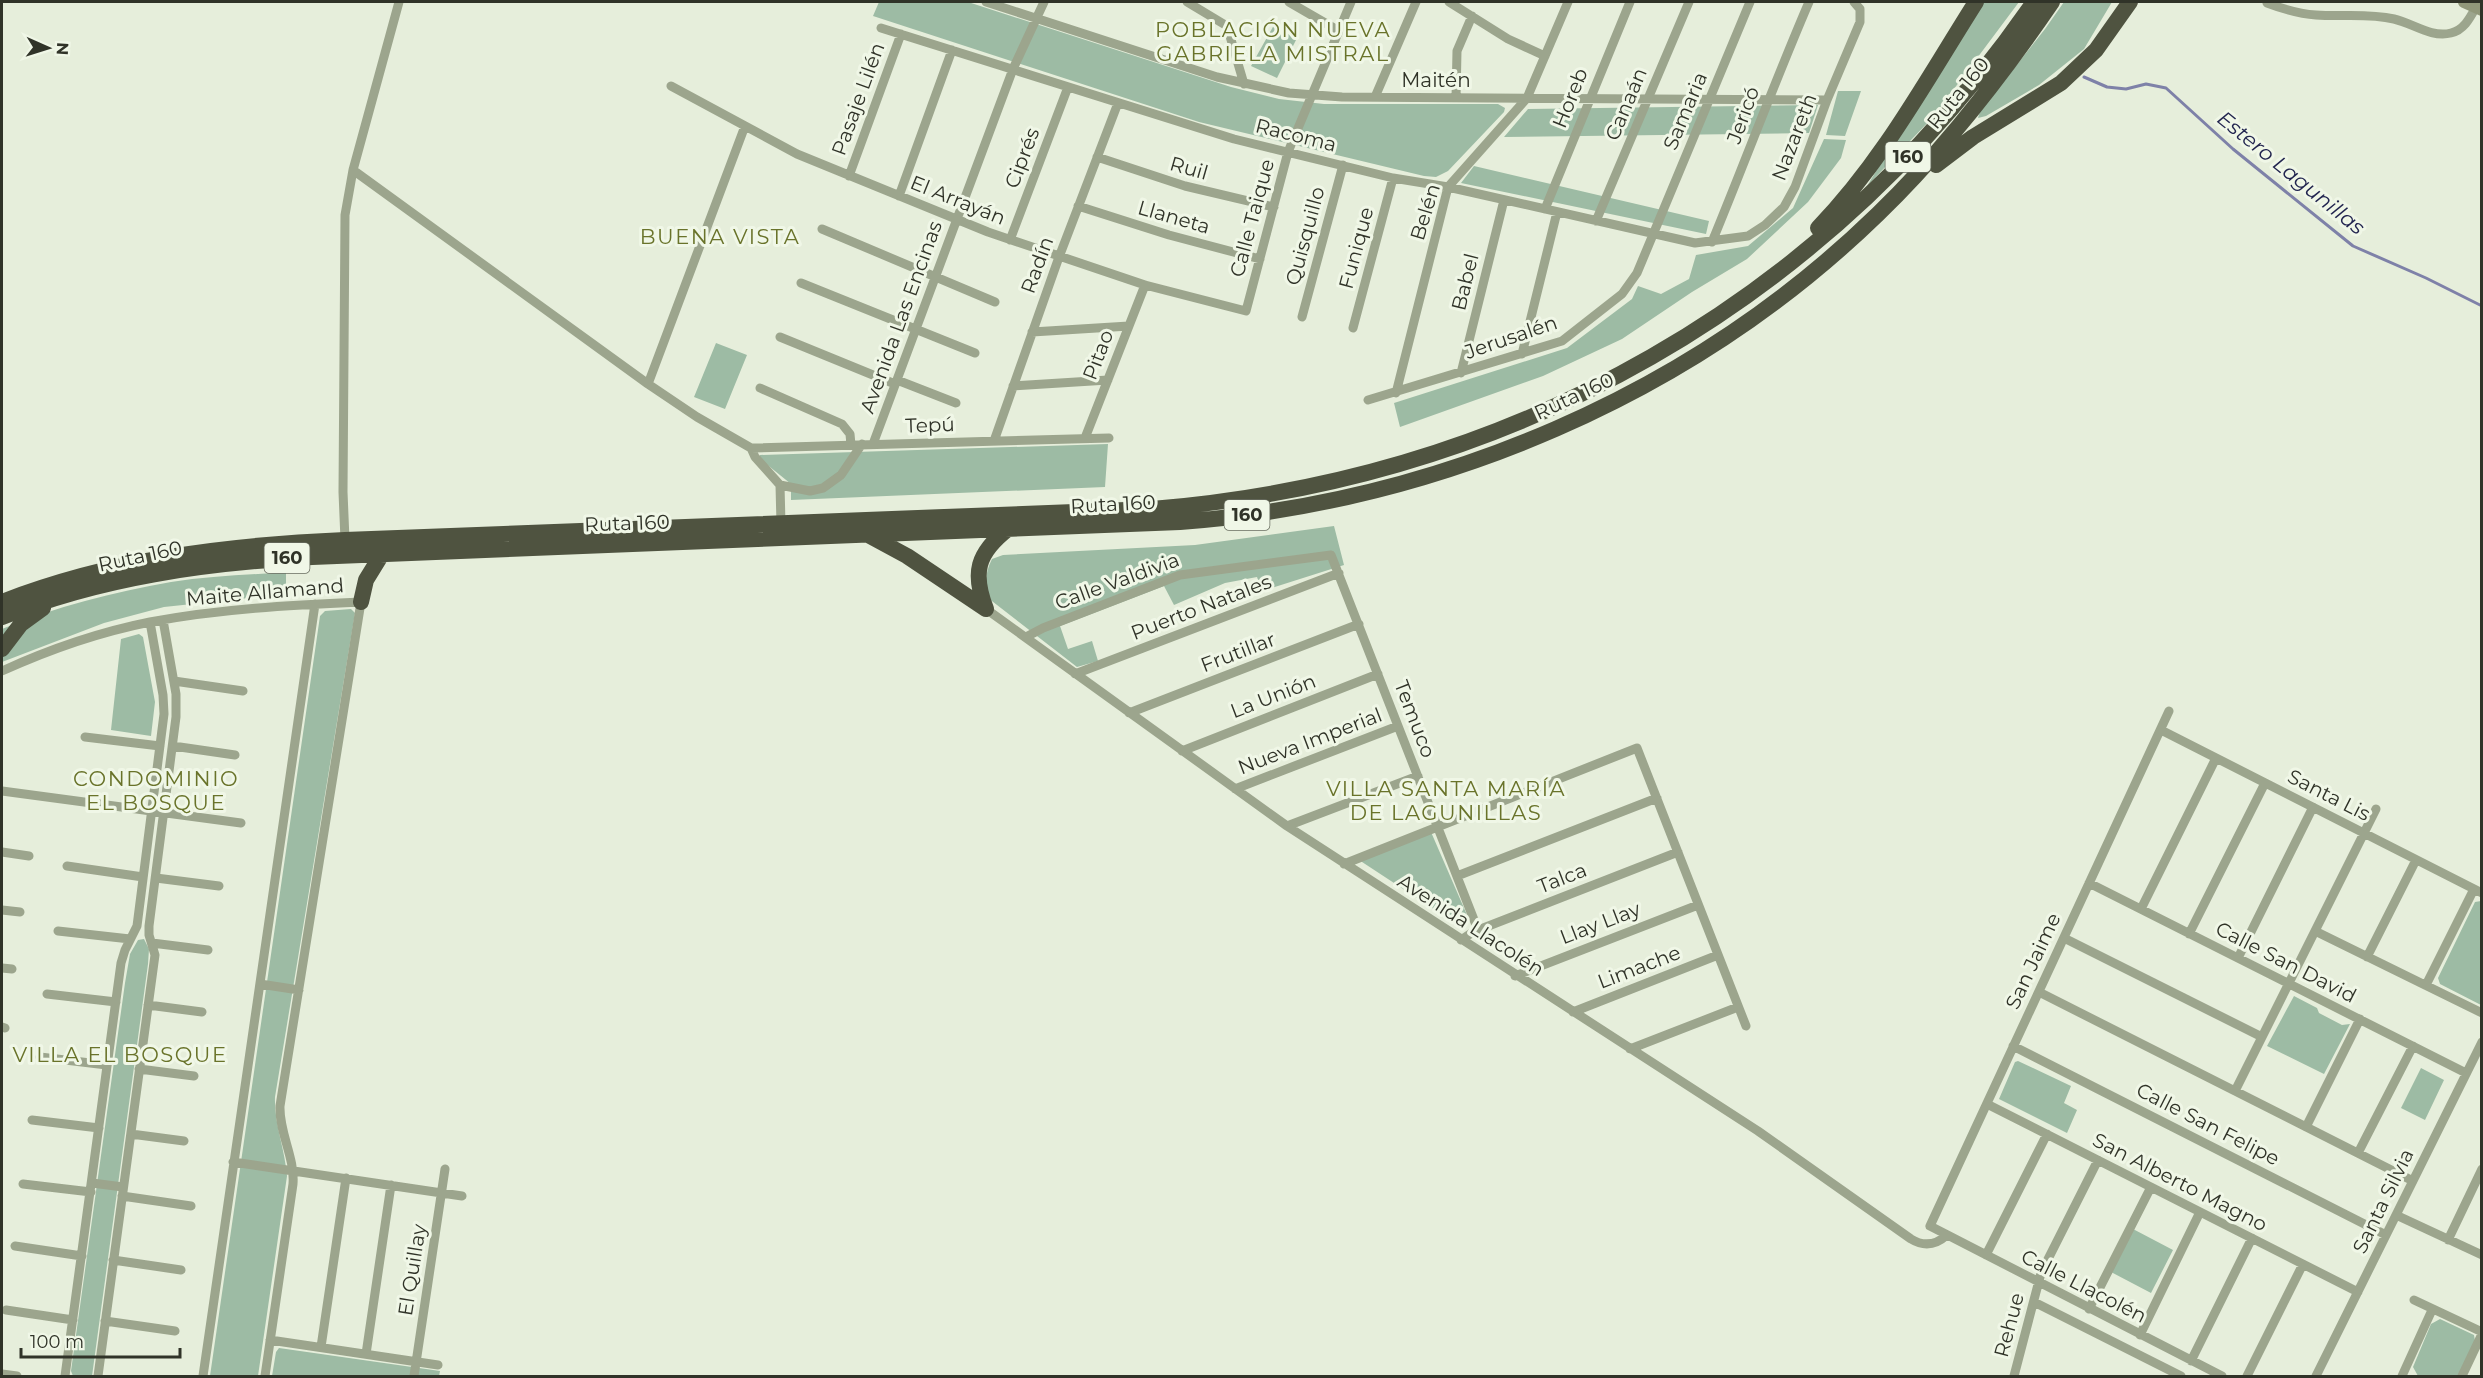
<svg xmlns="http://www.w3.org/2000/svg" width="2483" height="1378" font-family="Montserrat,sans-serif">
<rect width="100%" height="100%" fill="#e6eedb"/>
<path fill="#9dbba4" d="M879 2H968L1231 87 1279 99 1324 104H1498L1505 108 1504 112 1448 171 1436 177 1424 176 1199 122 873 16Z
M1981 2H2019L1933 117 1867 186Z
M2064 2H2112L2084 49 2039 85 1986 116 1978 118 1980 111 2045 29Z
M1274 25 1297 38 1277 78 1251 66Z
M1838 91H1861L1845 136 1826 135Z
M1818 105 1809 133 1504 137 1528 109Z
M1824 139 1846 140 1841 158 1808 202 1747 259 1692 292 1622 339 1543 376 1400 427 1394 403 1567 348 1632 299 1638 286 1661 294 1689 279 1696 255 1748 246 1793 208Z
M1474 166 1709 221 1706 234 1461 183Z
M716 343 747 355 725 409 694 397Z
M1108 444 1105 487 791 500V484L760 459V455Z
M1334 526 1344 565 1262 591 1257 577 1225 583 1174 605 1164 586 1060 626 1068 649 1092 641 1098 661 1077 667 988 598C985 585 985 572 992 559L1003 555 1195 545Z
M286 572V594L164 607 104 623 2 662V629C55 607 114 592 171 582 209 576 248 575 286 572Z
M351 609 355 613 275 1097C274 1124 285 1149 287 1176L258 1376H210L320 616 325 611Z
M139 634 143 637 155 702 151 736 111 730 121 639Z
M1431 832 1467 915 1455 923 1359 860Z
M2481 901H2482L2481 1005 2440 984 2438 978 2475 902Z
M144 939 149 949 148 964 92 1376H73L71 1371 125 983 130 954 138 940Z
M2294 996 2317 1008 2319 1013 2342 1025 2350 1024 2324 1074 2267 1046Z
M2018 1061 2071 1086 2064 1103 2077 1110 2067 1133 1999 1099 2015 1062Z
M2421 1068 2444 1080 2425 1120 2401 1108Z
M2133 1229 2173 1250 2151 1293 2111 1272Z
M2440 1319 2474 1335 2475 1341 2459 1376H2418L2413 1367 2431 1324Z
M279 1348 440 1371 439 1376H272L276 1352Z"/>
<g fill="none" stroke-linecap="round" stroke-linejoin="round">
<path stroke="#7e81a8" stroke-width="3" d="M2084 77 2107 87 2126 89 2146 84 2166 88 2233 149 2353 246 2426 278 2482 306"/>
<path stroke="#9ca58d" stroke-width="9" d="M986 2 1217 77 1289 93 1342 97 1827 100
M1187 2 1227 26 1244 84
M1289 2 1339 31
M1449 2 1508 39 1545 56
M2267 3C2283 9 2299 14 2316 15 2342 17 2368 13 2394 19 2412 23 2431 38 2451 33 2464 30 2470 18 2476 7
M881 28 1234 139 1393 178 1448 187 1695 243 1748 236 1765 225 1784 207 1795 187 1827 100 1860 22V9L1854 2
M671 86 797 154 988 232 1145 285 1246 311 1288 152 1351 2
M1375 97 1416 2
M1456 98 1457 51 1472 16
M1097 157 1185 186 1274 207
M353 170 648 384 697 417 751 448 755 457 780 485 810 491 823 488 841 475 862 444
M849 176 901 34
M899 196 952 50
M1078 206 1169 235 1260 259
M1545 209 1630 2
M1596 221 1689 2
M822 229 995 302
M1010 240 1068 87
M1712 242C1745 162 1775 81 1809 2
M801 283 975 353
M1302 317 1343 165
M1353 328 1393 178
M1032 332 1129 326
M780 337 895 384
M1522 354 1557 212
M1461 373 1504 200
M897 380 956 403
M648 384 745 126
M1013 386 1108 380
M760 388 842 424 850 434 851 445
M1396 393 1448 187 1527 98 1568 2
M1368 400 1562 341 1622 294 1637 273 1750 2
M1085 438 1145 285
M994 441 1059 257 1118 103
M873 444 1013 69 1044 2
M751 448 1109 438
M780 485 781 524
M345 540 343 492 345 215 353 170 399 2
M986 609 1287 826 1758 1131 1911 1239C1924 1247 1936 1245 1947 1235
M1026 637 1043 628 1180 575 1331 555 1478 930
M2 671C48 650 100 632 150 622 219 609 291 605 361 602L280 1106C279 1133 295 1157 293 1184L265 1376
M1075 674 1339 573
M174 681 243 691
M2169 711 1930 1226 2222 1376
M1129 713 1359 624
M2161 730 2482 893
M85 737 160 746
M173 746 235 755
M1182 751 1378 674
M1235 789 1398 726
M2 791 241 823
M1287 826 1418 776
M2 852 29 856
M1344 864 1637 748 1746 1026
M67 866 143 877
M1457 876 1657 798
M156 878 219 886
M2089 883 2466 1073
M2141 909 2216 758
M2 910 20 912
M58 931 130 939
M2315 931 2482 1013
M2189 934 2265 783
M2064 938 2262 1037
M1461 940 1473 932 1678 852
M152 943 208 950
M2367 957 2416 860
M2238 958 2313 807
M2 968 12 969
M1515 976 1698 905
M260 984 299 990
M2426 985 2474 889
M2039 992 2413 1181
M47 994 116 1002
M148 1005 202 1012
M1573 1012 1718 955
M2 1027 5 1028
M2013 1046 2386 1235
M1630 1049 1738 1007
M40 1057 107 1065
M139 1069 194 1076
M2235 1091 2376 809
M1987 1104 2358 1292
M32 1120 99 1128
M2306 1127 2360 1019
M131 1134 184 1141
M2358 1153 2413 1046
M233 1162 462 1196
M92 1183 123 1187
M23 1184 91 1192
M122 1196 191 1206
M2396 1215 2482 1255
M2448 1240 2482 1169
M15 1246 82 1256
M1986 1255 2047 1134
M113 1260 181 1270
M2414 1300 2482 1332
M2034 1302 2181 1376
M2089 1309 2151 1187
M6 1310 73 1320
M105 1321 175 1331
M2140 1335 2200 1212
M270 1340 438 1365
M321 1347 346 1178
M366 1354 391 1185
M2191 1361 2252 1238
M2 1374 17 1376
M65 1376 121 963 125 950 137 926 164 714 163 695 150 622
M98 1376 155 955 149 935V926L176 717V694L163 620
M203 1376 315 604
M414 1376 445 1169
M2014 1376 2041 1273 2098 1160
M2247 1376 2303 1264
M2316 1376 2482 1042
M2402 1376 2432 1310
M2462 1376 2482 1334"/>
<path stroke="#91987a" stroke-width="12" d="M2464 2 2482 10"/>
<path stroke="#4f5340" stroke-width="16" d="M1936 165 1973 137 2061 83 2096 50 2130 2
M1818 228C1883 161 1927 79 1976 2
M870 536 907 556 986 609
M2 602C113 559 227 545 345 540L1152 509C1516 479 1826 302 2034 2
M361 602 366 580 382 554
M986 609C972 573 977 553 1008 529
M2 617C101 577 205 563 312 557L1180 522C1439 502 1691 396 1878 214 1944 150 2000 78 2052 2
M2 649 21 624 43 608"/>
</g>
<g text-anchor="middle" stroke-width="6" stroke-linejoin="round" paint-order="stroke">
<g fill="#f0f7e7" stroke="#6a6e61" stroke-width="1.5">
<rect x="1885.5" y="142" width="45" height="30" rx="4.5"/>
<rect x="1224.5" y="500" width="45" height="30" rx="4.5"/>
<rect x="264.5" y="543" width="45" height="30" rx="4.5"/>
</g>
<g font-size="18" font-weight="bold" fill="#303328">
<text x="1908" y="163">160</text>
<text x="1247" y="521">160</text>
<text x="287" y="564">160</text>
</g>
<g font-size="20" fill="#303328" stroke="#f0f7e7">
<text x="1436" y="87">Maitén</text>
<text transform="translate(1958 93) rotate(-51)" y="7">Ruta 160</text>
<text transform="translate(1570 98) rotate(-68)" y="7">Horeb</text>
<text transform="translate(858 99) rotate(-70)" y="7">Pasaje Lilén</text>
<text transform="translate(1626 104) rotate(-67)" y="7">Canaán</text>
<text transform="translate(1685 111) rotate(-67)" y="7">Samaria</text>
<text transform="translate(1743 115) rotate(-70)" y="7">Jericó</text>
<text transform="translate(1296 135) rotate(14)" y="7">Racoma</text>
<text transform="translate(1794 137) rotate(-69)" y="7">Nazareth</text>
<text transform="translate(1022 158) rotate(-69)" y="7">Ciprés</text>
<text transform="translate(1189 168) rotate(16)" y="7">Ruil</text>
<text transform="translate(958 200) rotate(22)" y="7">El Arrayán</text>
<text transform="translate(1425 212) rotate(-73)" y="7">Belén</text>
<text transform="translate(1174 217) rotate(16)" y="7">Llaneta</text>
<text transform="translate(1252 218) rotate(-75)" y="7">Calle Taique</text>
<text transform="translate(1305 236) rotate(-75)" y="7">Quisquillo</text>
<text transform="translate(1356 248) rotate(-75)" y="7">Funique</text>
<text transform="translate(1037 265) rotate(-70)" y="7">Radín</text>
<text transform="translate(1465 282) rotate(-76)" y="7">Babel</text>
<text transform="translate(901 317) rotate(-70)" y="7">Avenida Las Encinas</text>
<text transform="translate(1511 337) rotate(-19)" y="7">Jerusalén</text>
<text transform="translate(1098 355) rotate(-69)" y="7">Pitao</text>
<text transform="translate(1574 396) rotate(-25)" y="7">Ruta 160</text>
<text transform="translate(930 425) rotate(-2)" y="7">Tepú</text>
<text transform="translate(1113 504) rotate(-3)" y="7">Ruta 160</text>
<text transform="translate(627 523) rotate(-2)" y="7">Ruta 160</text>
<text transform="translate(140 556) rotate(-12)" y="7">Ruta 160</text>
<text transform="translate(1117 581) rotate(-20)" y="7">Calle Valdivia</text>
<text transform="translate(265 592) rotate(-5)" y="7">Maite Allamand</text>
<text transform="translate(1201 607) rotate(-21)" y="7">Puerto Natales</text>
<text transform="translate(1238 652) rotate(-21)" y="7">Frutillar</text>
<text transform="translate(1273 696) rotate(-21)" y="7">La Unión</text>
<text transform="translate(1415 719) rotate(69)" y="7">Temuco</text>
<text transform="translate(1310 741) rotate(-21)" y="7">Nueva Imperial</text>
<text transform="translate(2329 795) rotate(27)" y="7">Santa Lis</text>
<text transform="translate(1562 878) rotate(-21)" y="7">Talca</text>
<text transform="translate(1600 923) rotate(-21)" y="7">Llay Llay</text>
<text transform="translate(1471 925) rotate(33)" y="7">Avenida Llacolén</text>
<text transform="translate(2033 961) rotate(-65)" y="7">San Jaime</text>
<text transform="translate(2286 962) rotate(27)" y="7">Calle San David</text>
<text transform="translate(1639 967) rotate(-21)" y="7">Limache</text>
<text transform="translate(2208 1124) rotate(27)" y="7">Calle San Felipe</text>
<text transform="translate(2180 1182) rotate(27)" y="7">San Alberto Magno</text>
<text transform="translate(2383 1201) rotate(-64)" y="7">Santa Silvia</text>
<text transform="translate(412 1270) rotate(-81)" y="7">El Quillay</text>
<text transform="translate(2084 1286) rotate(27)" y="7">Calle Llacolén</text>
<text transform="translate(2009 1325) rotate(-75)" y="7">Rehue</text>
</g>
<g font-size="21" letter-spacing="1.5" fill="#69732a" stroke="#f0f7e7">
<text x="1273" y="37">POBLACIÓN NUEVA<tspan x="1273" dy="24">GABRIELA MISTRAL</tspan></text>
<text x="720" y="244">BUENA VISTA</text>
<text x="156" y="786">CONDOMINIO<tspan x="156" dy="24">EL BOSQUE</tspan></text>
<text x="1446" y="796">VILLA SANTA MARÍA<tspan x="1446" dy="24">DE LAGUNILLAS</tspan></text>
<text x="120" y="1062">VILLA EL BOSQUE</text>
</g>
<g font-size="21" font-style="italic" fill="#22254f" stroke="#f0f7e7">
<text transform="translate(2291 173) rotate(39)" y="7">Estero Lagunillas</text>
</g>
</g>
<rect width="2483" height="1378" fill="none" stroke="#303328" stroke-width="6"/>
<g transform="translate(48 48) rotate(93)" stroke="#f0f7e7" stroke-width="4.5" paint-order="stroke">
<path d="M0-4.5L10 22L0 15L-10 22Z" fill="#303328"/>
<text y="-9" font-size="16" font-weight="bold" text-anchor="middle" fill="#303328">N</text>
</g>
<path d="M21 1348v9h159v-9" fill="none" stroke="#303328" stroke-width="3"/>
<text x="30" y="1348" font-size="18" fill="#303328" stroke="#f0f7e7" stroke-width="4.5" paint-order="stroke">100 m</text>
</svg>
